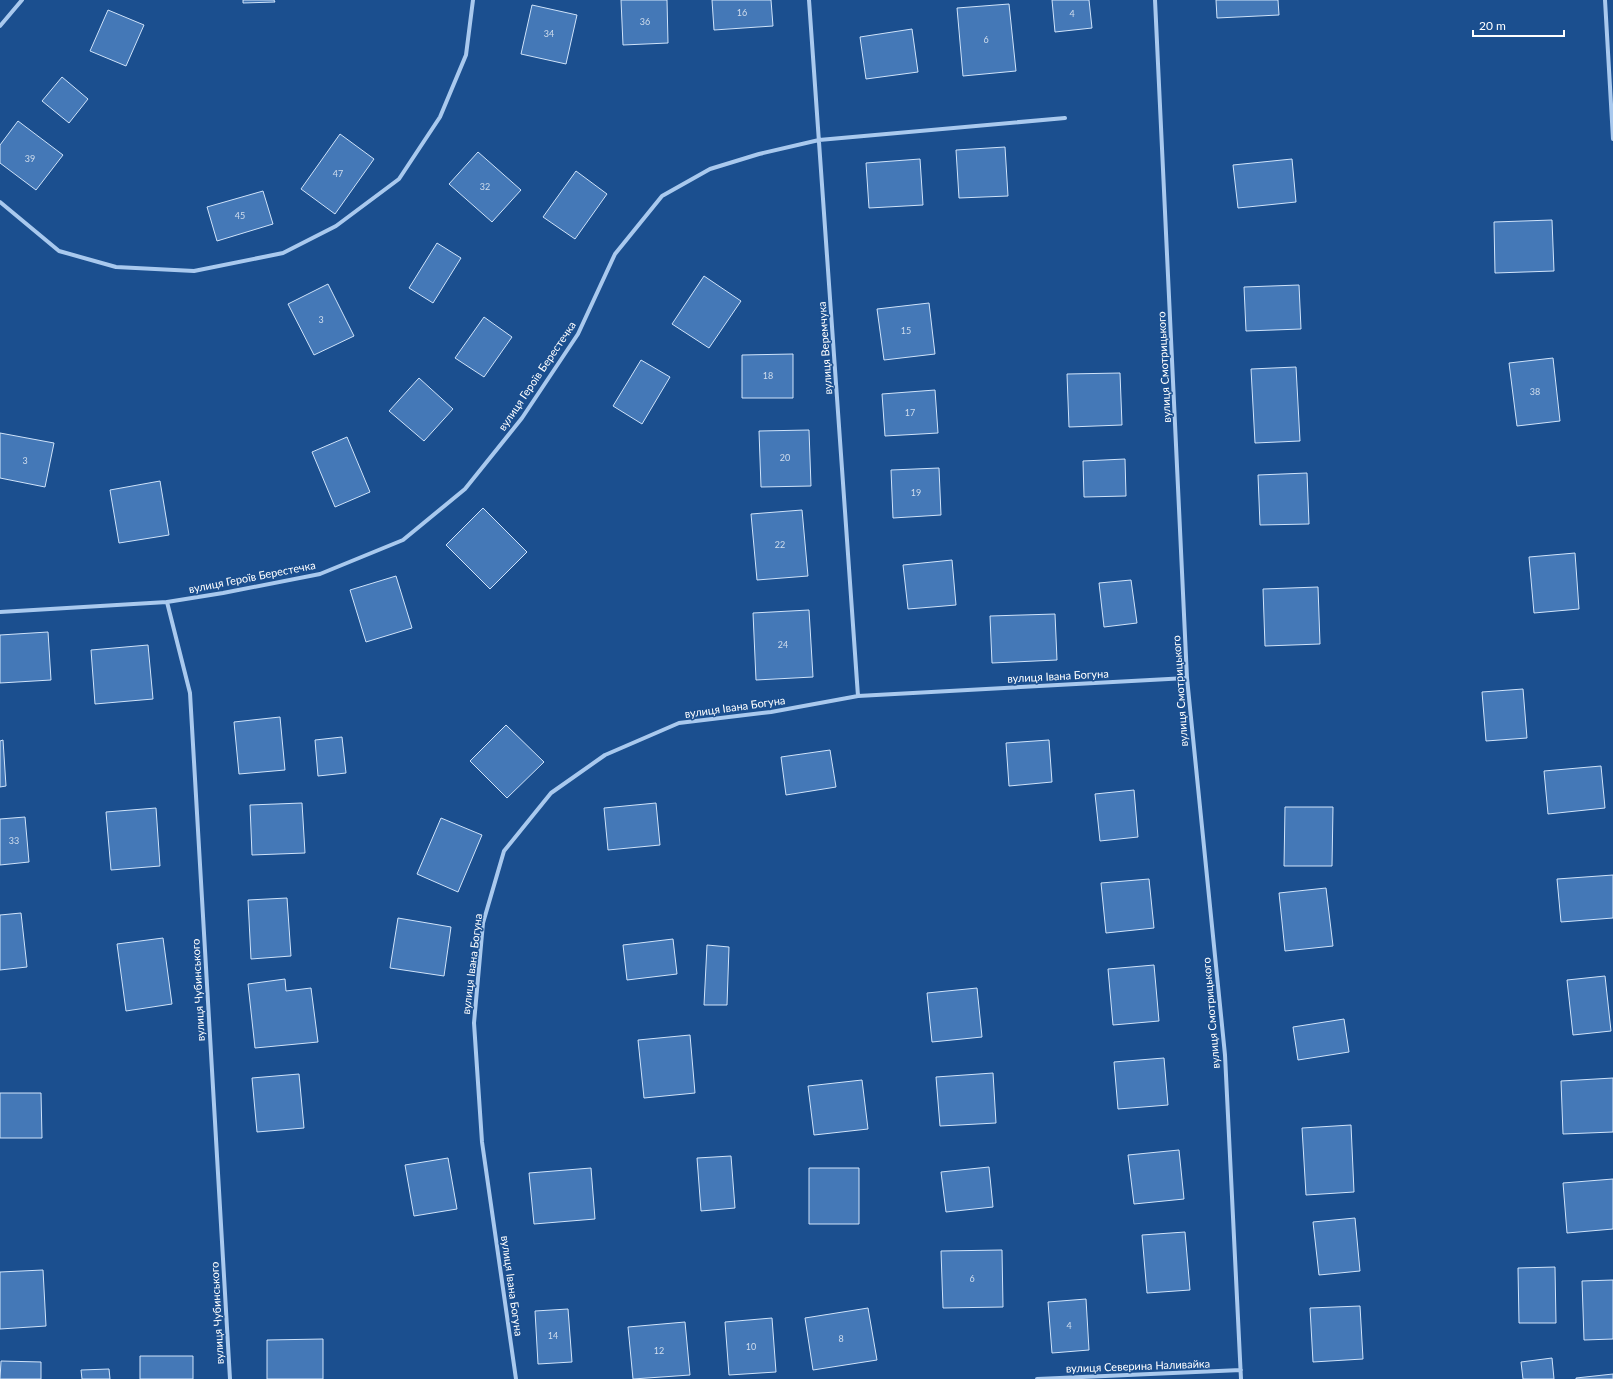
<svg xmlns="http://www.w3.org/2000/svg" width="1613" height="1379" font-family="Lato,sans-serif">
<rect width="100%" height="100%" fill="#1b4f8f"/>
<path fill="#4478b7" stroke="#cfe3fa" d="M243 0H274L275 2 243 3Z
M621 0H667L668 43 623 45Z
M712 0H771L773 26 714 30Z
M1052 0H1089L1092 28 1055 32Z
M1216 0H1278L1279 15 1217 18Z
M1009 4 1016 71 963 76 957 8Z
M532 5 577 15 566 64 521 54Z
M108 10 144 25 126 66 90 51Z
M912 29 918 72 866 79 860 37Z
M62 77 88 99 69 123 42 101Z
M18 121 63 155 36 190 0 163V145Z
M340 134 374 159 335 214 301 189Z
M1005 147 1008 196 959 198 956 150Z
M478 152 521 190 492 222 449 184Z
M920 159 923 205 869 208 866 163Z
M1292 159 1296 202 1238 208 1233 165Z
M576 171 607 194 575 239 543 217Z
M263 191 273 224 217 241 207 207Z
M1552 220 1554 271 1495 273 1494 222Z
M437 243 461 258 433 303 409 288Z
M704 276 741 301 709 348 672 324Z
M328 284 354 336 314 355 288 304Z
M1299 285 1301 329 1246 331 1244 287Z
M929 303 935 354 884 360 877 309Z
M484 317 512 337 484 377 455 358Z
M793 354V398H742V355Z
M1553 358 1560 421 1517 426 1509 363Z
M641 360 670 377 642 424 613 406Z
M1296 367 1300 441 1255 443 1251 369Z
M1120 373 1122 425 1069 427 1067 374Z
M419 378 453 409 424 441 389 411Z
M935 390 938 433 885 436 882 394Z
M809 430 811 486 761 487 759 431Z
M0 433 54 443 45 487 0 478Z
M347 437 370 492 335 507 312 452Z
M1125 459 1126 496 1084 497 1083 461Z
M939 468 941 515 893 518 891 470Z
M1307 473 1309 524 1260 525 1258 475Z
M160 481 169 535 119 543 110 490Z
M483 508 527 552 490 589 446 545Z
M802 510 808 576 757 580 751 514Z
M1575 553 1579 609 1534 613 1529 557Z
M952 560 956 605 908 609 903 565Z
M396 576 412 628 366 642 350 590Z
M1131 580 1137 623 1104 627 1099 583Z
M1318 587 1320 644 1265 646 1263 589Z
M809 610 813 677 756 680 753 613Z
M1055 614 1057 660 992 663 990 616Z
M48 632 51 680 0 683V635Z
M148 645 153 699 95 704 91 650Z
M1523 689 1527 738 1486 741 1482 692Z
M280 717 285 770 239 774 234 722Z
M506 725 544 762 507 798 470 761Z
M342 737 346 773 318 776 315 740Z
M3 740 6 786 0 787V741Z
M1049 740 1052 782 1009 786 1006 743Z
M830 750 836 787 786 795 781 757Z
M1601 766 1605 808 1548 814 1544 771Z
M1134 790 1138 837 1100 841 1095 794Z
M302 803 305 853 252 855 250 805Z
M656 803 660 845 608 850 604 808Z
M1285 807H1333L1332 866H1284Z
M156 808 160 866 111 870 106 812Z
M25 817 29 862 0 865V819Z
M441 818 482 835 458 892 417 874Z
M1613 875V918L1561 922 1557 879Z
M1149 879 1154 928 1106 933 1101 883Z
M1326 888 1333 946 1285 951 1279 893Z
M287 898 291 956 251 959 248 900Z
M21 913 27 967 0 970V915Z
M398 918 451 927 444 976 390 968Z
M163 938 172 1004 126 1011 117 944Z
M673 939 677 974 627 980 623 945Z
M707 945 729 947 727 1005H704Z
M1154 965 1159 1021 1113 1025 1108 969Z
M1605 976 1611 1031 1573 1035 1567 980Z
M285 979 286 991 311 988 318 1042 255 1048 248 984Z
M977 988 982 1037 932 1042 927 993Z
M1344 1019 1349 1052 1298 1060 1293 1027Z
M690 1035 695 1093 644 1098 638 1040Z
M1164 1058 1168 1105 1118 1109 1114 1062Z
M993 1073 996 1123 940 1126 936 1077Z
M299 1074 304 1128 257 1132 252 1078Z
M1613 1078V1132L1563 1134 1561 1081Z
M862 1080 868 1129 814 1135 808 1086Z
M0 1093H41L42 1138H0Z
M1351 1125 1354 1192 1306 1195 1302 1128Z
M1179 1150 1184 1199 1134 1204 1128 1155Z
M731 1156 735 1208 701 1211 697 1158Z
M448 1158 457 1209 414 1216 405 1165Z
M989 1167 993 1207 946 1212 941 1172Z
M591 1168 595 1219 534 1224 529 1173Z
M809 1168H859V1224H809Z
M1613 1179V1229L1567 1233 1563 1183Z
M1355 1218 1360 1271 1319 1275 1313 1222Z
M1185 1232 1190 1290 1147 1293 1142 1235Z
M1002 1250 1003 1307 943 1308 941 1251Z
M1555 1267 1556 1323H1519L1518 1268Z
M43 1270 46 1326 0 1329V1272Z
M1613 1280V1339L1584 1340 1582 1281Z
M1086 1299 1089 1350 1052 1353 1048 1302Z
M1360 1306 1363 1359 1313 1362 1310 1308Z
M868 1308 877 1360 813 1370 805 1318Z
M568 1309 572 1362 538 1364 535 1311Z
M772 1318 776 1372 729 1375 725 1322Z
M685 1322 690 1375 633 1379 628 1327Z
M323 1339V1379H267V1340Z
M140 1356H193V1379H140Z
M1552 1358 1554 1379H1523L1521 1362Z
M1 1361 41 1362V1379H0Z
M109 1369 110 1379H82L81 1370Z
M1613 1374V1379H1576V1378Z"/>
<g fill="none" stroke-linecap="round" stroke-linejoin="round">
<path stroke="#a9c9ee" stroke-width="4" d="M809 0 858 696
M1155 0 1187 678 1225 1055 1241 1379
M1605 0 1613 139
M0 26 22 0
M0 202 59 251 116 267 194 271 283 253 336 226 399 179 440 117 466 55 473 0
M167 602 190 693 230 1379
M0 612 167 602 223 593 320 574 403 540 465 489 522 418 578 334 615 254 662 196 710 169 759 154 819 140 1065 118
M516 1379 482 1142 474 1023 483 923 504 851 551 793 605 755 679 723 771 712 858 696 1187 678
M1037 1379 1241 1370"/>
</g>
<g text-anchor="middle" stroke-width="3" stroke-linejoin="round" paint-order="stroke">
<g font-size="9" fill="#d0dded">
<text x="742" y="16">16</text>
<text x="1072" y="17">4</text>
<text x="645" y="25">36</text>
<text x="549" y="37">34</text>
<text x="986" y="43">6</text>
<text x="30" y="162">39</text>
<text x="338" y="177">47</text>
<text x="485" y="190">32</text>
<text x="240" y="219">45</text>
<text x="321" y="323">3</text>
<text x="906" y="334">15</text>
<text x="768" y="379">18</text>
<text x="1535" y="395">38</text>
<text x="910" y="416">17</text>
<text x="785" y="461">20</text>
<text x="25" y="464">3</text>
<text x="916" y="496">19</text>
<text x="780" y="548">22</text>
<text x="783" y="648">24</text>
<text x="14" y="844">33</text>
<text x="972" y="1282">6</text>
<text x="1069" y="1329">4</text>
<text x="553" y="1339">14</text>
<text x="841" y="1342">8</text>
<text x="751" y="1350">10</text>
<text x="659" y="1354">12</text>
</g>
<g font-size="11" fill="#fff" stroke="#1b4f8f">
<text transform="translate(825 348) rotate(-94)" y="4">вулиця Веремчука</text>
<text transform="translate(1164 367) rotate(-93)" y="4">вулиця Смотрицького</text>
<text transform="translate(537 376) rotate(-56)" y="4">вулиця Героїв Берестечка</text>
<text transform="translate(252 577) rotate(-11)" y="4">вулиця Героїв Берестечка</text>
<text transform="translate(1058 676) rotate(-3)" y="4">вулиця Івана Богуна</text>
<text transform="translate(1180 691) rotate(-94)" y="4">вулиця Смотрицького</text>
<text transform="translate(735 707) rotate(-8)" y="4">вулиця Івана Богуна</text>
<text transform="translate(472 964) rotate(-83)" y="4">вулиця Івана Богуна</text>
<text transform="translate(198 990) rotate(-93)" y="4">вулиця Чубинського</text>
<text transform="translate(1211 1013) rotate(-95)" y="4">вулиця Смотрицького</text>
<text transform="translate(512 1286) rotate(82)" y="4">вулиця Івана Богуна</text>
<text transform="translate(217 1313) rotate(-93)" y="4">вулиця Чубинського</text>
<text transform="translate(1138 1366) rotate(-2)" y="4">вулиця Северина Наливайка</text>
</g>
</g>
<path d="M1473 30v6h91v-6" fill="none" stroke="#ffffff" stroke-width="2"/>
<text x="1479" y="30" font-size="12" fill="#ffffff" stroke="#1b4f8f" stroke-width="3" paint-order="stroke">20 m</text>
</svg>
